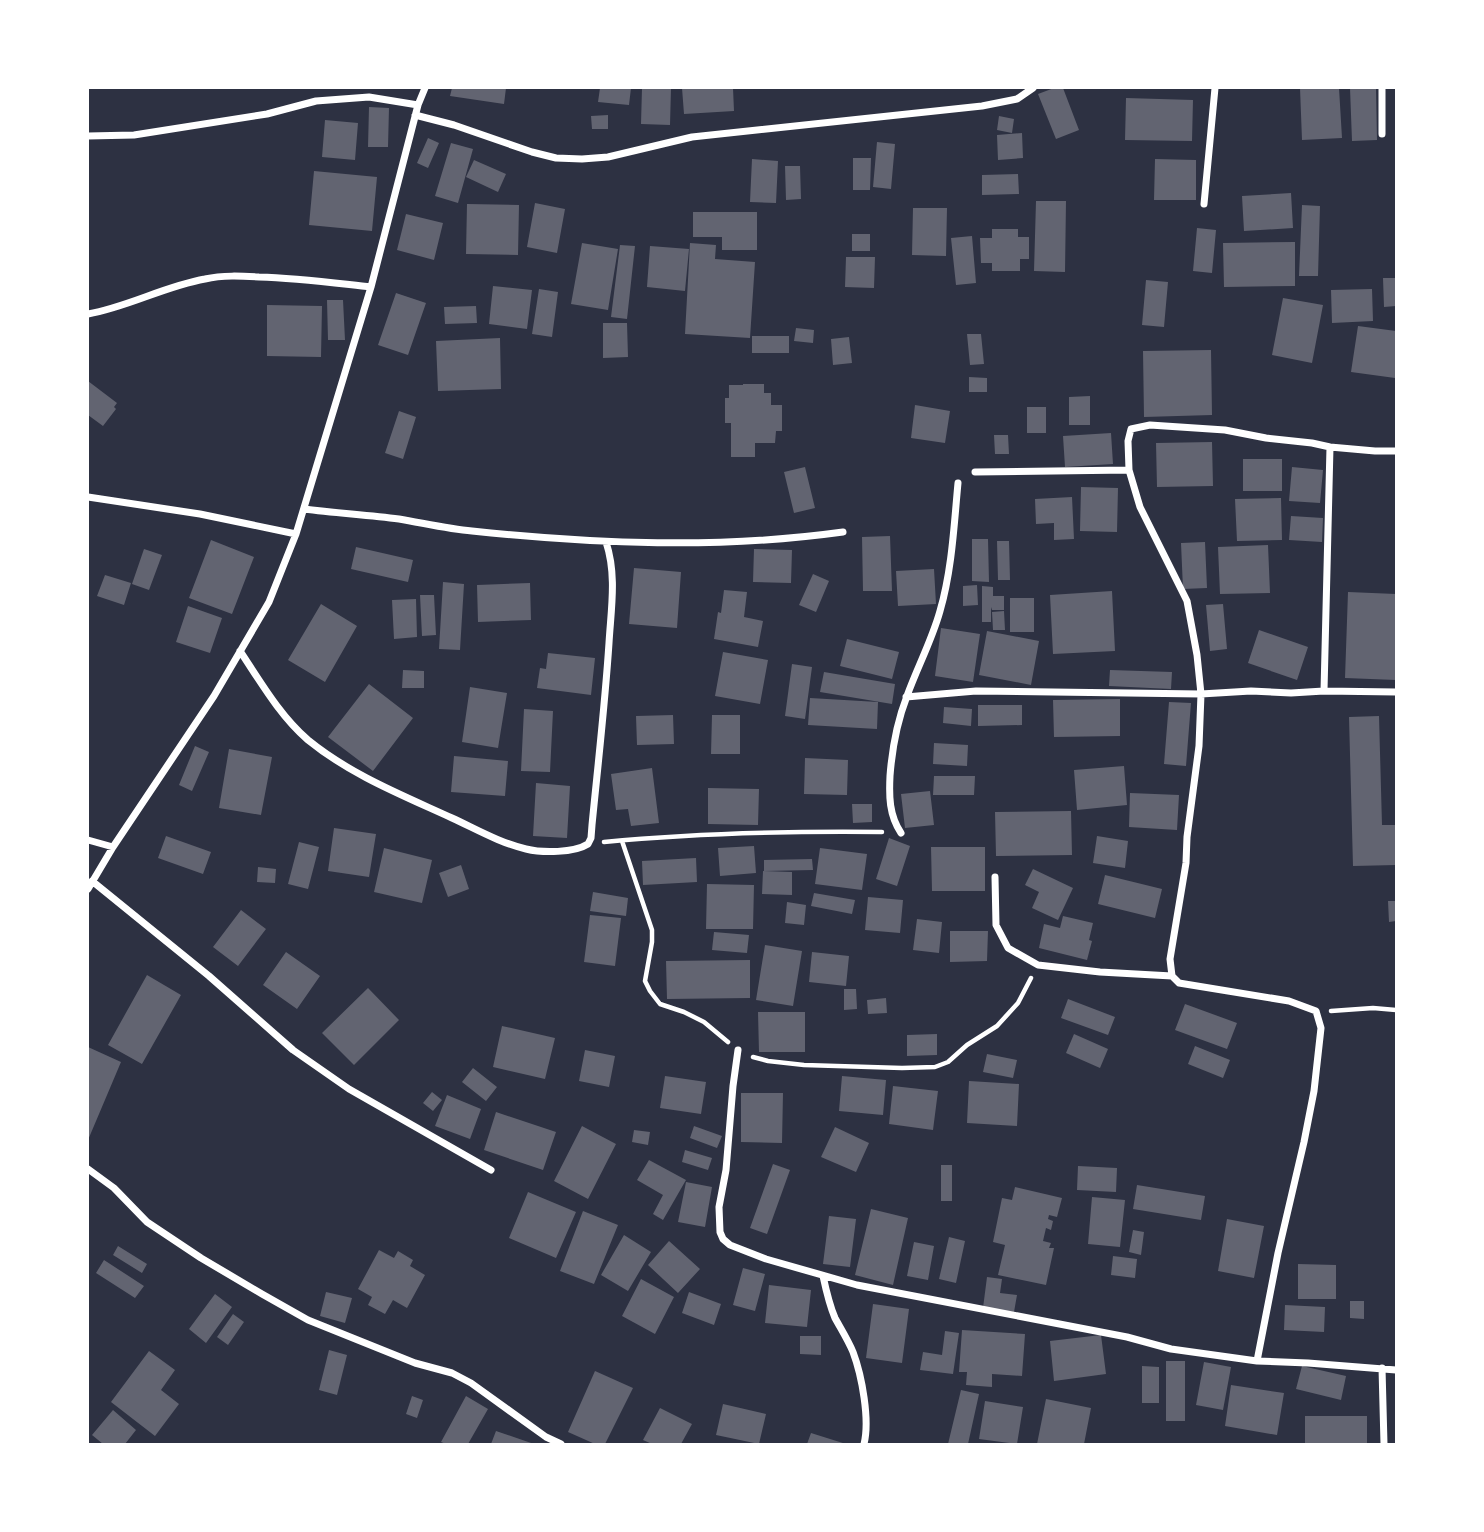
<svg xmlns="http://www.w3.org/2000/svg" width="1484" height="1532" font-family="Montserrat,sans-serif">
<rect width="100%" height="100%" fill="#2d3142"/>
<path fill="#626471" d="M452 88H506L504 104 450 96Z
M600 88H631L629 105 598 102Z
M642 88H671L670 125 641 124Z
M682 88H733L734 111 684 114Z
M1054 88H1063L1079 130 1056 139 1038 94Z
M1300 88H1339L1342 138 1302 140Z
M1350 88H1376L1377 140 1352 141Z
M1126 98 1193 100 1192 141 1125 140Z
M369 107 389 108 388 147H368Z
M608 115V129H592L591 116Z
M999 116 1014 119 1012 133 997 130Z
M325 120 358 123 355 160 322 157Z
M1022 133 1023 158 998 160 997 135Z
M428 138 439 143 428 168 417 163Z
M877 142 895 144 891 189 873 187Z
M451 143 473 149 458 203 435 196Z
M853 158H871L870 190H853Z
M752 159 778 161 776 203 750 202Z
M1155 159 1196 160V200H1154Z
M474 160 506 174 498 192 466 177Z
M785 166H800L801 199 786 200Z
M314 171 377 177 372 231 309 225Z
M1018 174 1019 194 982 195V175Z
M1291 193 1293 228 1244 231 1242 196Z
M1036 201H1066L1065 272 1034 271Z
M535 203 565 209 557 253 527 247Z
M467 204 519 205 518 255 466 254Z
M1302 205 1320 206 1318 276H1299Z
M913 208H947L946 256 912 255Z
M693 212H757V250H722V237H693Z
M406 214 443 223 434 260 397 250Z
M1197 228 1216 230 1212 273 1193 271Z
M992 229H1018V237H1029V259H1020V271H992V263H981L980 238H992Z
M852 234H870V251H852Z
M972 236 976 283 956 285 951 238Z
M1295 242V286L1224 287 1223 243Z
M582 243 618 249 608 310 571 304Z
M690 243 716 245 715 259 755 262 750 338 685 334Z
M620 245 635 246 627 319 611 317Z
M650 246 689 249 685 291 647 287Z
M846 257H875L874 288 845 287Z
M1383 278H1396V306L1384 307Z
M1146 280 1168 282 1164 327 1142 325Z
M493 286 532 290 527 329 489 324Z
M539 289 558 292 552 337 532 334Z
M1372 289 1373 321 1332 323 1331 290Z
M396 293 426 303 408 355 378 345Z
M1283 298 1323 305 1312 363 1272 355Z
M327 300H343L345 340H328Z
M267 305 322 306 321 357 267 356Z
M476 306 477 323 445 324 444 307Z
M603 323H627L628 357 603 358Z
M1358 326 1396 331 1395 378 1351 372Z
M796 328 814 330 813 343 794 341Z
M967 334H981L984 364 970 365Z
M752 336H789V353H752Z
M849 337 852 363 833 365 831 339Z
M500 338 501 389 438 391 436 341Z
M1211 350 1212 415 1144 417 1143 351Z
M969 377 987 378V392H969Z
M88 381 117 403 114 407 116 409 103 426 88 415Z
M743 384H764V393H771V405H782V431H776L775 443H755V457H731V423H725V398H729V385H743Z
M1090 396V425H1069V397Z
M915 405 950 411 945 443 911 438Z
M1027 407H1046V433H1027Z
M399 411 416 417 403 459 385 453Z
M1111 433 1113 464 1065 467 1063 436Z
M994 435H1008L1009 454H995Z
M1212 442 1213 486 1157 487 1156 443Z
M1243 459H1282V491H1243Z
M805 467 815 508 794 513 784 472Z
M1292 467 1323 470 1320 503 1289 501Z
M1081 487 1118 488 1117 532 1080 531Z
M1072 497 1074 539 1054 540V523L1036 524 1035 499Z
M1281 498 1282 540 1237 541 1235 499Z
M1291 516 1323 518 1322 542 1289 540Z
M890 536 892 591H863L862 537Z
M972 539H988L989 582 972 581Z
M211 540 254 557 232 614 189 598Z
M997 541H1009L1010 580H998Z
M1205 542 1207 588 1183 589 1181 543Z
M1268 545 1270 593 1220 594 1218 547Z
M356 547 413 560 408 582 351 569Z
M144 549 162 555 149 590 132 584Z
M754 549 792 550 791 583 753 582Z
M634 568 681 572 677 628 629 624Z
M934 569 936 604 898 606 896 571Z
M813 574 829 581 816 612 799 605Z
M105 575 131 583 124 605 97 596Z
M443 582 464 584 460 650 439 649Z
M530 583 531 620 478 622 477 585Z
M977 585 978 605 963 606V586Z
M982 586 993 587V596H1004V610H992L991 607V622H982Z
M724 590 747 592 744 617 763 621 758 647 714 639 718 612 721 613Z
M1112 591 1115 651 1053 654 1050 595Z
M1348 592 1396 594V680L1345 678Z
M420 595H434L436 635 422 636Z
M1010 598H1034V632H1010Z
M416 599 417 637 394 639 392 600Z
M321 604 357 626 325 682 288 660Z
M1223 604 1227 649 1210 651 1206 605Z
M188 606 222 618 210 653 176 642Z
M1004 611 1005 630H993L992 612Z
M941 628 980 634 973 682 935 676Z
M1259 630 1308 647 1297 680 1248 663Z
M987 631 1039 641 1031 685 979 675Z
M847 639 899 652 892 679 840 666Z
M723 652 768 660 760 704 715 696Z
M548 653 595 658 591 695 537 688 540 668 546 669Z
M792 664 812 667 805 719 785 716Z
M403 670 424 671V688H402Z
M1110 670 1172 672 1171 689 1109 686Z
M824 672 895 684 892 704 820 692Z
M369 684 413 718 373 771 328 737Z
M470 687 507 693 498 748 462 742Z
M810 698 878 702 877 729 808 725Z
M1120 699V736L1054 737 1053 700Z
M1169 702 1191 703 1186 766 1164 764Z
M978 705H1022V725L978 726Z
M944 707 972 709 971 726 943 723Z
M524 709 553 711 550 772 521 771Z
M673 715 674 744 637 745 636 716Z
M712 715H740V754H711Z
M1379 716 1382 825H1396V865L1353 866 1349 717Z
M934 743 968 745 967 766 933 764Z
M195 746 209 752 192 791 179 785Z
M229 749 272 757 261 815 219 808Z
M454 756 508 761 505 796 451 792Z
M805 758 848 760 847 795 804 794Z
M1124 766 1127 805 1077 810 1074 770Z
M652 768 659 823 631 826 628 809 616 810 611 774Z
M934 776H975L974 795H933Z
M536 783 570 786 567 838 533 836Z
M708 788 759 789 758 825 708 824Z
M930 791 934 825 905 828 901 794Z
M1130 793 1179 795 1177 830 1129 827Z
M852 804H872V822L853 823Z
M1071 811 1072 855 996 856 995 812Z
M334 828 376 834 369 877 328 871Z
M166 836 211 852 203 874 158 858Z
M1097 836 1128 841 1125 868 1093 863Z
M889 838 910 846 897 886 876 879Z
M299 842 319 847 308 889 288 884Z
M754 846 756 873 720 876 718 848Z
M931 847H985V891H932Z
M384 848 432 860 422 903 374 892Z
M820 848 867 854 862 890 815 884Z
M696 858 697 882 643 885 642 861Z
M812 859 813 870 764 871V860Z
M461 865 469 889 448 897 439 873Z
M258 867 276 869 275 883 257 882Z
M1033 869 1073 888 1058 920 1032 908 1039 892 1025 885Z
M763 871 792 872V895L762 894Z
M1105 875 1162 889 1155 918 1098 904Z
M707 884 754 885 753 929H706Z
M593 892 628 898 626 916 590 911Z
M814 893 855 900 852 914 811 906Z
M868 897 903 900 900 933 865 930Z
M1388 901H1396V921L1389 922Z
M787 902 806 905 804 925 785 923Z
M241 910 266 929 238 966 213 947Z
M590 915 621 918 615 966 584 962Z
M1063 916 1093 923 1089 940 1092 941 1087 960 1039 948 1044 924 1060 928Z
M917 919 942 922 939 953 913 950Z
M950 931H988L987 961 950 962Z
M714 932 749 935 747 953 712 950Z
M765 945 802 951 793 1006 756 1000Z
M286 952 320 976 297 1009 263 985Z
M812 952 849 956 846 986 809 982Z
M750 960V998L667 999 666 961Z
M147 975 181 995 142 1064 108 1045Z
M368 988 399 1020 354 1065 322 1033Z
M844 989H856L857 1009 844 1010Z
M886 998 887 1013 868 1014 867 1000Z
M1068 999 1115 1017 1108 1035 1061 1018Z
M1185 1004 1237 1023 1227 1049 1175 1030Z
M758 1012H805V1052H759Z
M502 1026 555 1038 545 1079 493 1067Z
M937 1034V1055L907 1056V1035Z
M1074 1034 1108 1049 1100 1068 1066 1053Z
M1195 1046 1230 1060 1223 1078 1188 1064Z
M88 1047 121 1062 88 1140Z
M585 1050 615 1056 609 1087 579 1081Z
M987 1054 1017 1060 1013 1078 983 1072Z
M473 1068 497 1087 486 1101 462 1082Z
M665 1076 706 1082 701 1114 660 1108Z
M842 1076 886 1080 883 1115 839 1111Z
M969 1081 1019 1084 1017 1126 967 1123Z
M893 1086 938 1091 933 1130 889 1124Z
M432 1092 442 1100 433 1111 423 1103Z
M741 1093H783L782 1143 741 1142Z
M447 1095 481 1109 470 1139 435 1126Z
M496 1112 556 1132 543 1170 484 1150Z
M582 1126 616 1144 588 1199 554 1181Z
M694 1126 722 1136 717 1148 690 1138Z
M835 1127 869 1143 856 1172 821 1157Z
M634 1130 650 1132 648 1145 632 1142Z
M685 1150 712 1158 708 1170 682 1162Z
M649 1160 686 1180 663 1220 653 1214 663 1195 637 1180Z
M773 1164 790 1170 767 1234 750 1228Z
M941 1165H952V1201H941Z
M1078 1166 1117 1168 1116 1192 1077 1190Z
M686 1182 712 1187 705 1227 678 1222Z
M1137 1185 1205 1196 1201 1220 1133 1209Z
M1015 1187 1062 1198 1057 1217 1049 1215 1048 1219 1053 1221 1051 1230 1046 1228 1043 1241 1051 1243 1049 1248H1054L1046 1285 998 1275 1005 1245 993 1242 1002 1198 1012 1200Z
M528 1192 576 1212 556 1258 509 1238Z
M1092 1197 1125 1200 1120 1247 1088 1244Z
M871 1209 908 1218 893 1285 855 1275Z
M583 1211 618 1225 594 1284 560 1271Z
M829 1216 856 1219 850 1267 823 1264Z
M1227 1219 1264 1226 1254 1278 1218 1271Z
M1133 1230 1144 1232 1141 1255 1129 1252Z
M624 1235 651 1252 628 1291 601 1275Z
M949 1237 965 1241 956 1283 939 1279Z
M669 1241 700 1269 678 1293 648 1265Z
M914 1242 934 1246 928 1280 907 1276Z
M118 1246 147 1264 142 1273 113 1255Z
M379 1250 394 1258 398 1251 413 1260 410 1266 425 1275 407 1308 393 1300 385 1314 368 1305 372 1297 358 1289Z
M1113 1256 1137 1259 1135 1278 1111 1275Z
M104 1260 144 1286 135 1298 96 1273Z
M1298 1264 1336 1265V1299H1298Z
M743 1268 765 1274 755 1311 733 1305Z
M987 1277 1002 1279 1000 1293 1017 1295 1014 1312 983 1308Z
M641 1279 674 1297 655 1334 622 1316Z
M769 1285 811 1290 807 1327 765 1323Z
M326 1292 352 1298 345 1323 320 1316Z
M689 1292 721 1304 714 1325 682 1313Z
M215 1294 232 1307 206 1343 189 1329Z
M1350 1301H1364V1319L1350 1318Z
M873 1304 909 1309 902 1363 866 1358Z
M1285 1305 1325 1307 1324 1332 1284 1330Z
M233 1314 244 1322 228 1345 217 1337Z
M962 1330 1025 1334 1022 1376 992 1374V1387L966 1385 967 1372H959Z
M945 1331 959 1333 953 1374 920 1370 923 1352 942 1355Z
M1101 1335 1106 1374 1054 1381 1050 1341Z
M800 1336H821V1355L800 1354Z
M329 1350 347 1355 337 1395 319 1390Z
M149 1351 175 1370 161 1390 179 1404 155 1436 111 1402Z
M1166 1361H1185V1421H1166Z
M1204 1362 1231 1367 1223 1410 1196 1405Z
M1142 1366 1159 1367V1403H1142Z
M1302 1366 1346 1376 1341 1400 1296 1389Z
M595 1371 633 1388 605 1444H595L568 1432Z
M1231 1385 1284 1393 1277 1435 1225 1426Z
M961 1390 979 1394 968 1444H948Z
M412 1396 423 1400 417 1418 406 1414Z
M466 1396 488 1409 468 1444H446L441 1442Z
M1046 1399 1091 1408 1084 1444H1037Z
M985 1401 1023 1407 1017 1444 979 1439Z
M723 1404 766 1414 759 1444 716 1435Z
M660 1408 692 1424 681 1444H652L643 1440Z
M113 1410 136 1430 125 1444H103L92 1435Z
M1305 1416H1367V1444H1305Z
M496 1431 534 1444H491Z
M811 1433 846 1444H807Z"/>
<g fill="none" stroke-linecap="round" stroke-linejoin="round">
<path stroke="#fff" stroke-width="4.5" d="M622 841 652 930V942L645 981 650 991 660 1004 684 1012 704 1022 728 1042
M604 842C697 833 789 831 882 832
M1331 1011 1373 1008 1396 1010
M753 1057 768 1061 804 1065 902 1068 935 1067 948 1062 967 1045 997 1026 1018 1003 1031 978"/>
<path stroke="#fff" stroke-width="7" d="M1382 88V134
M415 115 454 125 532 152 556 158 582 159 608 157 692 137 982 106 1017 99 1033 88
M88 136 134 135 267 114 316 101 369 97 418 105
M1204 204 1215 88
M88 314C128 307 165 286 205 279 223 275 241 276 259 277 297 278 334 283 371 287
M975 472 1129 470
M88 497 200 514 296 534
M304 509C336 513 367 515 399 519 423 523 448 529 472 531 595 544 720 549 843 532
M240 651C260 681 280 716 308 740 351 775 402 795 452 818 476 829 500 843 526 849 542 853 574 853 588 844L591 838 592 825C598 764 605 704 609 643 611 609 617 575 606 542
M1324 691 1396 692
M906 697 976 691 1201 694 1251 691 1291 693 1324 691 1330 447
M901 833C889 815 889 796 890 776 892 749 897 722 907 696 917 668 932 640 940 611 952 570 954 525 958 483
M88 840 113 847
M995 877 996 925 1008 948 1038 965 1100 972 1172 976
M92 881 209 976 293 1050 349 1089 491 1170
M88 889 113 847 214 696 269 602 296 534 371 287 418 105 425 88
M738 1050 733 1086 726 1170 719 1207 720 1232 723 1239 730 1245 766 1259 857 1285 1127 1337 1171 1349 1257 1361 1308 1363 1396 1370
M88 1169 114 1188 147 1222 201 1258 262 1294 308 1320 415 1363 452 1373 471 1383 546 1437 561 1444
M823 1276C826 1290 829 1304 835 1318 841 1329 848 1340 853 1352 862 1376 870 1420 864 1444
M1257 1361 1278 1253 1304 1142 1314 1091 1321 1028 1316 1011 1289 1001 1179 983 1172 976 1170 959 1186 863 1187 837 1199 746 1201 694 1197 655 1187 601 1140 507 1129 470 1128 441 1131 429 1150 425 1225 430 1266 438 1312 443 1330 447 1375 451H1396
M1382 1368 1384 1444"/>
</g>
<rect width="1484" height="1532" fill="none" stroke="#ffffff" stroke-width="178"/>
</svg>
